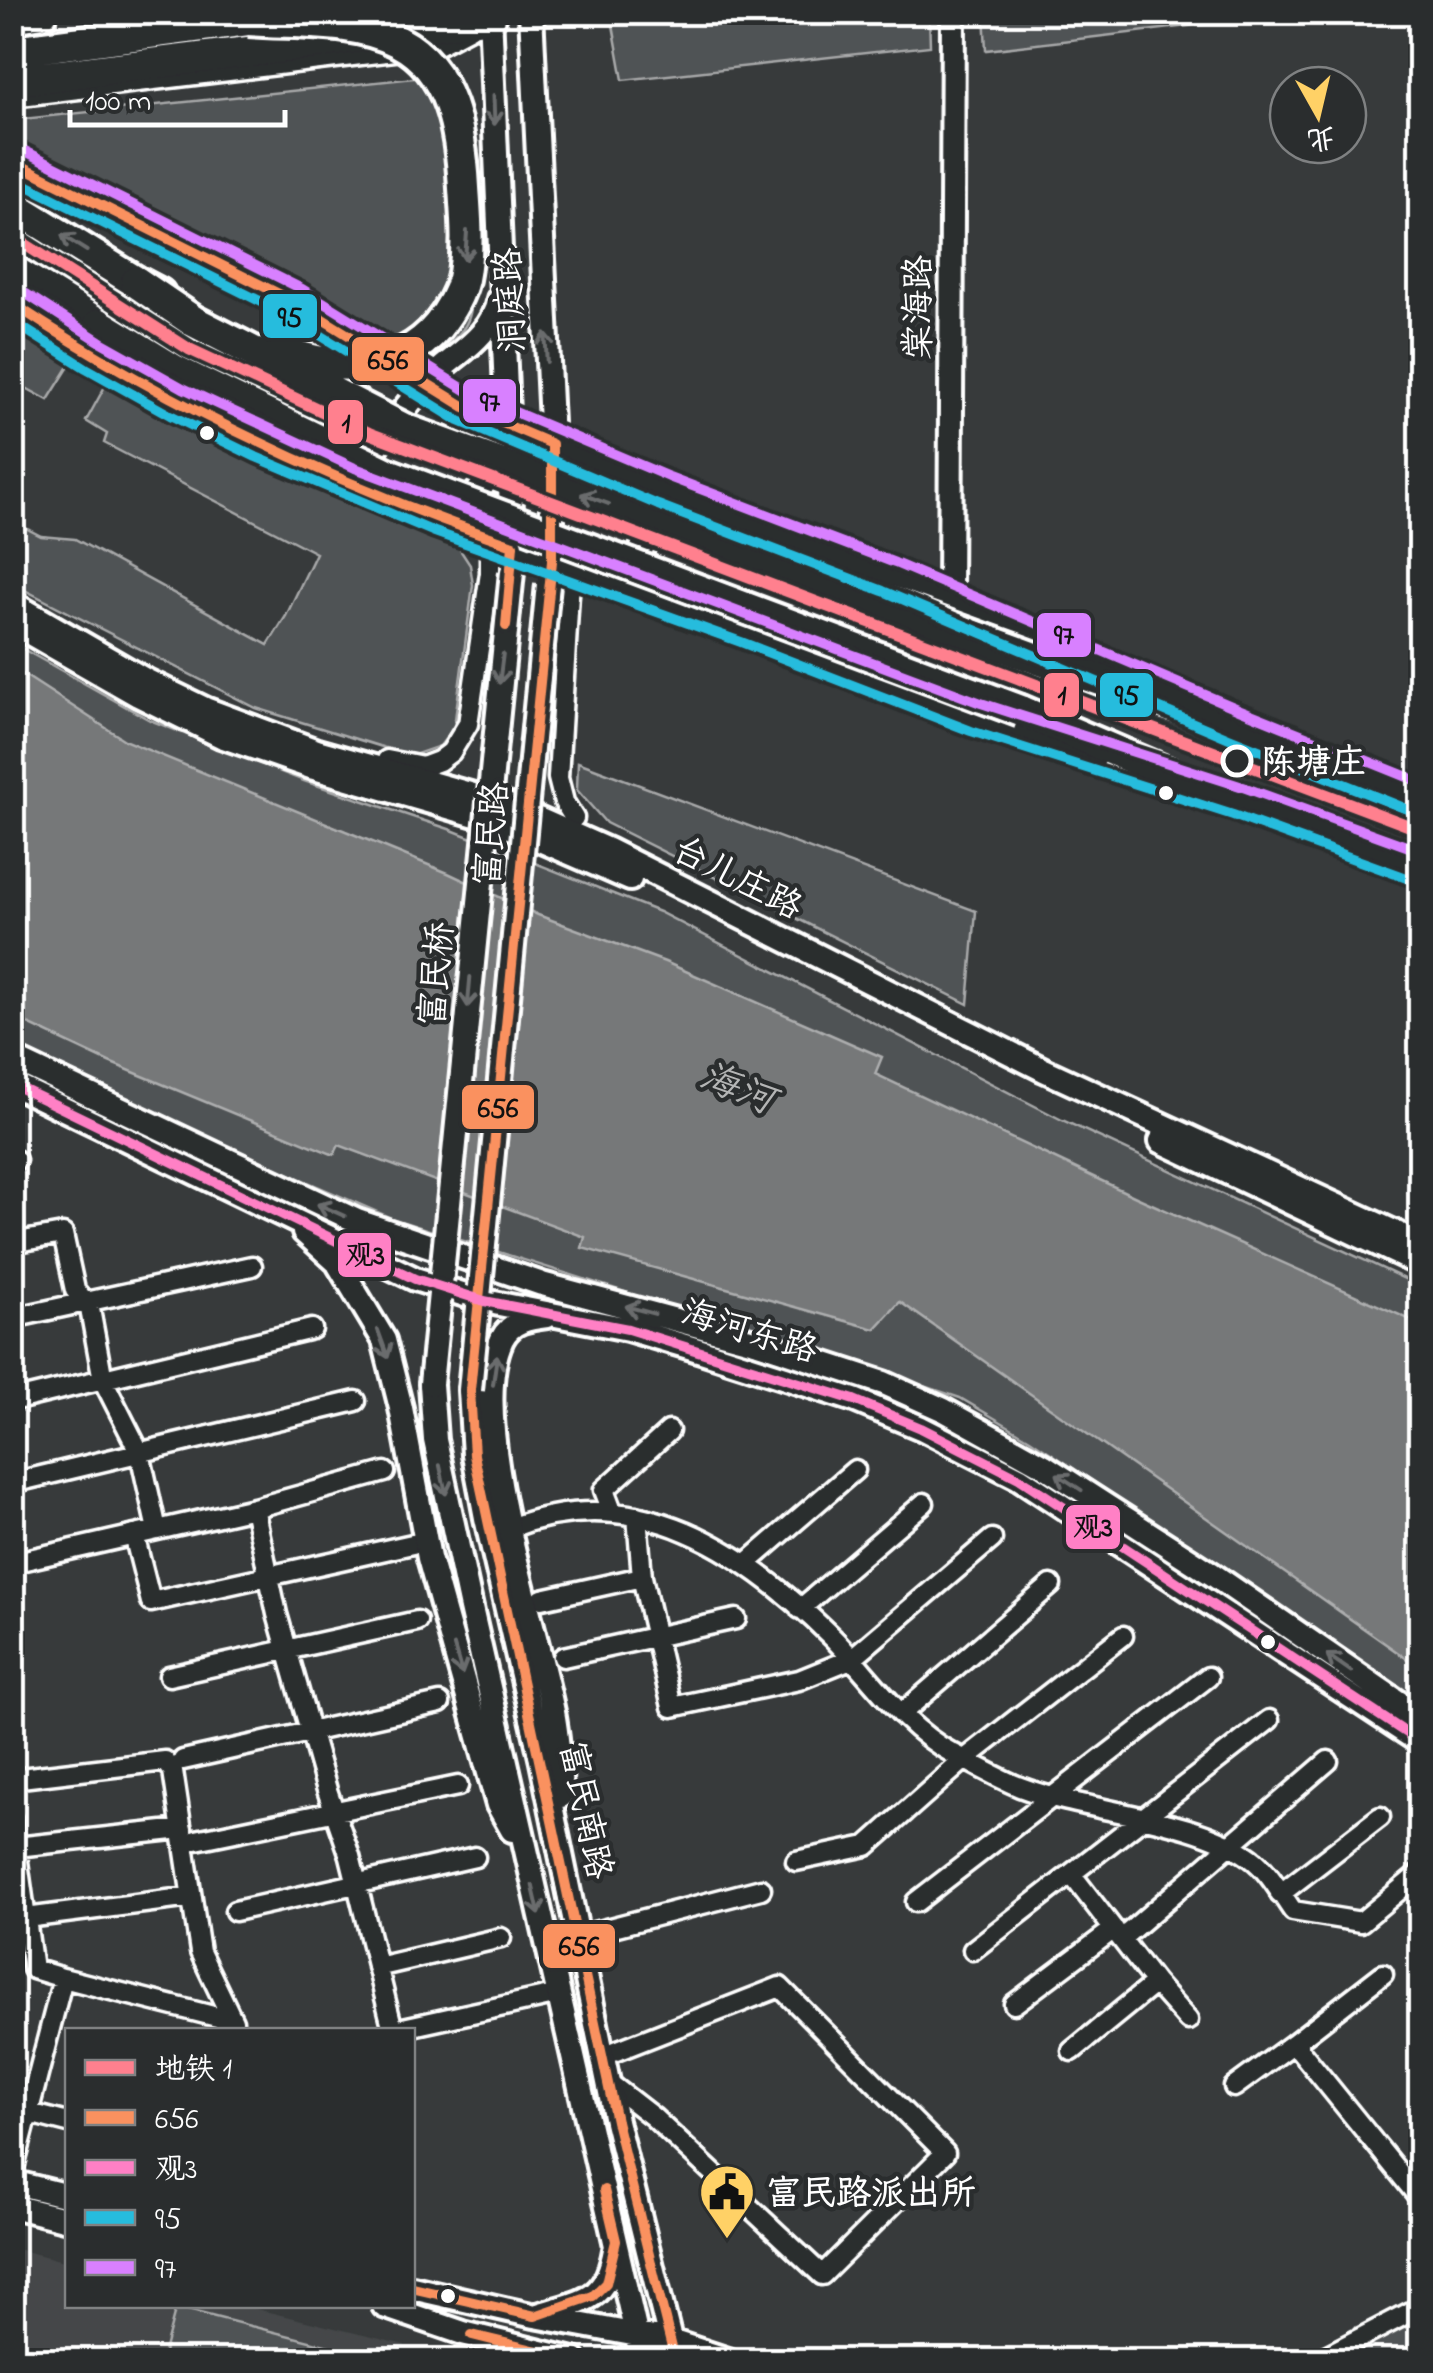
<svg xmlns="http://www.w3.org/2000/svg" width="1433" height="2373" font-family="'Indie Flower','LXGW WenKai TC',sans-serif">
<rect width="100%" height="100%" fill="#373a3b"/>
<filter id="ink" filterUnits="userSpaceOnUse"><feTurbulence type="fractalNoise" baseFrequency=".01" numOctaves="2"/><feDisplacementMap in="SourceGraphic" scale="20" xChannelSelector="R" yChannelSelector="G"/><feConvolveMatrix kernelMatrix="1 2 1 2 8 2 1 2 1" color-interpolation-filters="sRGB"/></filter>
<g filter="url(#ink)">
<path fill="#444748" d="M13 2248 67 2262 68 2306H244L405 2345 401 2360H13Z"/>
<path fill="#505354" stroke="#a8a9aa" stroke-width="2.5" d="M984 12H1297V13L986 50Z
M715 13H929L930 46 623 80 613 25Z
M424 77 443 109 472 299C471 317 467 327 454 339 420 370 367 324 335 308 300 291 266 274 231 257L233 251 216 242 212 247 13 145 12 120Z
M12 316 73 360 48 400 26 388 20 394 13 389Z
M108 381 204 430 200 437 208 441 213 435 342 498 453 539 470 565 473 585 454 727 440 746 411 756 256 708 13 584 12 521 41 536 75 539 268 645 286 616 316 553 104 443 107 434 86 421Z
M12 643 150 720 304 781 449 829 659 912 1062 1120 1420 1286V1701L1030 1439 960 1398 734 1322 644 1298 391 1218 252 1158 13 1044Z
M578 762 976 911 968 1004 606 823 577 790Z
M176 2307 384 2360H162Z
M1420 2315V2360H1337Z"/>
<path fill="#767879" stroke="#adaeaf" stroke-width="2.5" d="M12 667 126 741 448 873 538 915 665 962 882 1057 875 1074 1136 1197 1420 1324V1668L900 1302 875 1329 582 1248 585 1237 339 1145 334 1155 109 1062 13 1017Z"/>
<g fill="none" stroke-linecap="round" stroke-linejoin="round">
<g stroke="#fff" stroke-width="25">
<path id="street" d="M12 97 436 46 470 28
M387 760 423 767 439 761 451 752 468 724 490 573V538
M574 818 564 802 558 778 569 594 575 569
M12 1164 16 1160
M12 1243 63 1234 75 1290 90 1309 103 1380 140 1453 157 1530
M12 1318 252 1266
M12 1401 312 1329
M12 1483 356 1401
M254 1508 277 1614 327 1790 350 1856 393 2030
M612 1511 604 1490 669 1431
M637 1516 642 1577 672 1707 799 1680 851 1659 992 1539
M510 1528C638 1479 744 1550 833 1638 871 1677 903 1727 952 1753 974 1764 997 1778 1020 1787 1086 1812 1195 1817 1251 1858 1268 1870 1281 1894 1293 1911L1361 1922 1420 1873
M134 1535 151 1602 426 1541
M12 1563 254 1508 385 1472
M747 1563 855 1470
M542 1599 642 1577
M800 1609 924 1503
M563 1657 736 1619
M169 1676 417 1621
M901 1714 1051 1585
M183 1760 440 1703
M12 1779 165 1761 173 1771 200 1952 233 2021
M12 1819 33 1969 63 1978
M196 1840 458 1786
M16 1847 182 1829
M796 1861 867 1846 965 1759 1123 1636
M1072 1875 1155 1983 1188 2020
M1280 1894 1380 1817
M916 1902 1208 1677
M235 1911 475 1857
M26 1918 191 1897
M578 1936 761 1889
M1121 1939 1328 1761
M973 1950 1269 1720
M377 1967 501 1938
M1383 1974 1294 2043 1417 2195
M1014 2004 1114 1929
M394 2030 559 1994
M1072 2051 1155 1983
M603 2056 780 1987 945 2153 822 2275 653 2117 608 2082
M1234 2087 1294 2043
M29 2113 68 2123
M12 2176 63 1978 233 2021 232 2025
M1318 2360 1420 2307"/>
</g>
<g stroke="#fff" stroke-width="30">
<path id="secondary" d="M490 12 512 533
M531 12 552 444V548
M12 161 295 302 465 407 663 491 889 577 1118 673
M12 303C231 454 485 536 734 624 855 666 973 717 1096 756
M357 473C379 444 400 413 424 385 451 354 489 343 499 299
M457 507C501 484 498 445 468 410
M631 578 658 505
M950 602 953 12
M12 603 147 681 205 709 317 751 502 803 608 850 1044 1070 1420 1244
M12 623 138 695 221 736 314 768 496 821 630 879
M12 1058 357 1221 542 1284 758 1342 884 1383 944 1410 1043 1465 1212 1574 1420 1717
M12 1084 415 1279 484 1301 628 1329 692 1348 854 1400 921 1428 1019 1478 1420 1742
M1161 1141 1420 1264
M304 1232 337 1262 384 1340 401 1408 429 1558 498 1805 512 1830
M547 1316C529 1318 511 1321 502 1339 465 1417 536 1625 553 1712 558 1739 560 1768 561 1796
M431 1384 435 1440 471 1608 642 2360
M470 1390 474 1455 486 1518 542 1762 616 2121 675 2360
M12 2182 68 2196
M12 2206 68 2220
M412 2288 535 2316 670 2341 728 2360
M384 2306 463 2333 574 2360
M541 2314C586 2300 606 2301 615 2250"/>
</g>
<g stroke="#fff" stroke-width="38">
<path id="highway" d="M12 17 42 12
M12 51 272 17
M12 81 321 43 490 17
M12 205 136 282 159 294
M12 270 99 324
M1049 663 1235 724 1420 798
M1021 711 1214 793 1420 867"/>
</g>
<use href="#street" stroke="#2a2d2e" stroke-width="18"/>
<use href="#secondary" stroke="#2a2d2e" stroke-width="22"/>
<use href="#highway" stroke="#2a2d2e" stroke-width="30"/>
<g stroke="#fff" stroke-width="30" stroke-linecap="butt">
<path id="secondary-bridge" d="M431 1384 512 572
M470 1390 548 584"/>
</g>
<g stroke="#fff" stroke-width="38" stroke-linecap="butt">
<path id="highway-bridge" d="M249 20C296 24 356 19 399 42 452 70 461 133 464 188 466 218 469 249 463 279 459 296 449 312 438 326 397 375 332 371 277 349
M136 282 193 321 406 430 1049 663
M99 324 174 370 388 474 1021 711"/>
</g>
<use href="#secondary-bridge" stroke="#2a2d2e" stroke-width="22"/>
<use href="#highway-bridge" stroke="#2a2d2e" stroke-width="30"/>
<g stroke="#2a2d2e" stroke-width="18">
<path id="bus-1" d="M12 161 295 302 465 407 552 444V561L470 1390 474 1455 616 2121 675 2360
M12 303C169 407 335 484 513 545L506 626
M412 2288 535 2316 593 2296 606 2283 616 2241 604 2190
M472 2335 574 2360"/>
</g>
<g stroke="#2a2d2e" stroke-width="18">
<path id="bus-2" d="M12 1084 415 1279 484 1301 628 1329 854 1400 921 1428 1019 1478 1420 1742"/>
</g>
<g stroke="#2a2d2e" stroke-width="18">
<path id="bus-3" d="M12 178 288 315 459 421 658 505 883 591 1229 738 1414 812
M12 321 86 368 170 415 256 457 432 531 741 642 971 731 1233 815 1415 881"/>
</g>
<g stroke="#2a2d2e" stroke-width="18">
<path id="bus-4" d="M19 148 302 289 472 394 669 477 895 563 1241 710 1420 782
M20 290 101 342 183 388 355 468 981 703 1243 787 1420 851"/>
</g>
<use href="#bus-1" stroke="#fa915f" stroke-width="10"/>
<use href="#bus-2" stroke="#ff80c5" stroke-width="10"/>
<use href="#bus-3" stroke="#26bcdd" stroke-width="10"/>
<use href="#bus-4" stroke="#d880ff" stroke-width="10"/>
<g stroke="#2a2d2e" stroke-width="20">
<path id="metro-1" d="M12 236 189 349 369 433 1420 830"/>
</g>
<use href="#metro-1" stroke="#ff808e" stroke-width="12"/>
</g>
<defs><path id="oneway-shaft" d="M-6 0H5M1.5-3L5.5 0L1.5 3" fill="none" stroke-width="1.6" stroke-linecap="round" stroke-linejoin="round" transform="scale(2.5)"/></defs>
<g stroke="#6a6c6d">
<use href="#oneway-shaft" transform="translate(494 110) rotate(88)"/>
<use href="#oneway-shaft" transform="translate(74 243) rotate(-148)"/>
<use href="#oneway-shaft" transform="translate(466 246) rotate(94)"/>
<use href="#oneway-shaft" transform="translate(546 347) rotate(-93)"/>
<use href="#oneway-shaft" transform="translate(595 499) rotate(-160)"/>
<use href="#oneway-shaft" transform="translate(501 669) rotate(97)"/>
<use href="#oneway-shaft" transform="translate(469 992) rotate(95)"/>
<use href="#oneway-shaft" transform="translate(331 1210) rotate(-156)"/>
<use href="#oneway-shaft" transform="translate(640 1310) rotate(-165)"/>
<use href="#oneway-shaft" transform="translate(383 1344) rotate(70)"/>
<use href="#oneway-shaft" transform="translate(495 1370) rotate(-82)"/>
<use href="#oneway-shaft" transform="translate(443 1480) rotate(78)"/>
<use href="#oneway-shaft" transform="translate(1069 1482) rotate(-147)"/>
<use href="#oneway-shaft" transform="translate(458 1660) rotate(74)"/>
<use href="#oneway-shaft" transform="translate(1339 1663) rotate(-145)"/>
<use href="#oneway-shaft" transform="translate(536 1900) rotate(77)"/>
</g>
</g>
<defs>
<g id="civic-pin" transform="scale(2.875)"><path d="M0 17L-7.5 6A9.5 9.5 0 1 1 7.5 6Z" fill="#ffd166" stroke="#2a2d2e"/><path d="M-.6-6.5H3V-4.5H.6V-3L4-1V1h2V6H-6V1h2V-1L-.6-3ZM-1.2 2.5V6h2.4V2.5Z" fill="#111"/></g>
</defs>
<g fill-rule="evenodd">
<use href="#civic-pin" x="727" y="2192"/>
</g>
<g fill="#fff" stroke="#2a2d2e" stroke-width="4">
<circle cx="207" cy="433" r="9"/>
<circle cx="1166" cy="793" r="9"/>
<circle cx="1268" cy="1642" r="9"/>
<circle cx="448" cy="2296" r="9"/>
</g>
<circle fill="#2a2d2e" stroke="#fff" stroke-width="5" cx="1237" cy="761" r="14"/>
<g text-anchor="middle" stroke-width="9" stroke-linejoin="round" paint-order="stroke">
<g font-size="35" fill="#fff" stroke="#2a2d2e">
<text transform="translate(509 300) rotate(-93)" y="12">洞庭路</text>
<text transform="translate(917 307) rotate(-90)" y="12">棠海路</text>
<text transform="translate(490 834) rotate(-85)" y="12">富民路</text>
<text transform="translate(738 877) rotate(27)" y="12">台儿庄路</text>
<text transform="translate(435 974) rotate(-85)" y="12">富民桥</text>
<text transform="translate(750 1330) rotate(17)" y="12">海河东路</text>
<text transform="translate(587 1810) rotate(78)" y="12">富民南路</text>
</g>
<g font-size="35" font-weight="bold" fill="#fff" stroke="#2a2d2e" text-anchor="start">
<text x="1261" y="773">陈塘庄</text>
</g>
<g font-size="35" font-weight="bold" fill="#fff" stroke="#2a2d2e" text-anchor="start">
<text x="766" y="2204">富民路派出所</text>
</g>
<g font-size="38" font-style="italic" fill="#b4b5b5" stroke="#2a2d2e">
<text transform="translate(738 1087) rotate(22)" y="13">海河</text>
</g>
</g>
<g stroke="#2a2d2e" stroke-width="4">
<rect x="261" y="292" width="58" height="48" rx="10" fill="#26bcdd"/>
<rect x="350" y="335" width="76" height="48" rx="10" fill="#fa915f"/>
<rect x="461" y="377" width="57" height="48" rx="10" fill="#d880ff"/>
<rect x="326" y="398" width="39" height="48" rx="10" fill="#ff808e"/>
<rect x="1035" y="611" width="58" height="48" rx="10" fill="#d880ff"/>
<rect x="1098" y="671" width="57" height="48" rx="10" fill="#26bcdd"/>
<rect x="1042" y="671" width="39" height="48" rx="10" fill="#ff808e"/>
<rect x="460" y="1083" width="76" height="48" rx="10" fill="#fa915f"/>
<rect x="336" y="1231" width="57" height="48" rx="10" fill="#ff80c5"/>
<rect x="1064" y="1503" width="58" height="48" rx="10" fill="#ff80c5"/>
<rect x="541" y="1922" width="76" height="48" rx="10" fill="#fa915f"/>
</g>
<g font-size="28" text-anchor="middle" font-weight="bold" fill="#111">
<text x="290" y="326">95</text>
<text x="388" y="369">656</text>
<text x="490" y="411">97</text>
<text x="346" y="432">1</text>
<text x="1064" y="644">97</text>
<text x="1127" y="704">95</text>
<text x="1062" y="704">1</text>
<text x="498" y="1117">656</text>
<text x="365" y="1264">观3</text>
<text x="1093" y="1536">观3</text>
<text x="579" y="1955">656</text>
</g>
<rect width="1433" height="2373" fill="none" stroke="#2a2d2e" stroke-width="50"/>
<rect x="25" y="25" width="1383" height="2323" fill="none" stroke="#fff" stroke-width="4" filter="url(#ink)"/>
<rect x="65" y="2028" width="350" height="280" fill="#2a2d2e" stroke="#7f8182" stroke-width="2.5"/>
<rect x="85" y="2060" width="50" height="15" fill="#ff808e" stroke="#7f8182" stroke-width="2.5"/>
<text x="155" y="2078" font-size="30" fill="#ffffff">地铁 1</text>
<rect x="85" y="2110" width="50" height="15" fill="#fa915f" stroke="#7f8182" stroke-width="2.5"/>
<text x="155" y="2128" font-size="30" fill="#ffffff">656</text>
<rect x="85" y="2160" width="50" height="15" fill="#ff80c5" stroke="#7f8182" stroke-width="2.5"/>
<text x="155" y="2178" font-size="30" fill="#ffffff">观3</text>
<rect x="85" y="2210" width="50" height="15" fill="#26bcdd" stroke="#7f8182" stroke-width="2.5"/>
<text x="155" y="2228" font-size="30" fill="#ffffff">95</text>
<rect x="85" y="2260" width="50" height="15" fill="#d880ff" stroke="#7f8182" stroke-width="2.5"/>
<text x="155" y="2278" font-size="30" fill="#ffffff">97</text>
<g transform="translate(1318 115) rotate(172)"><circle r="48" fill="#2a2d2e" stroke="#7f8182" stroke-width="2.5"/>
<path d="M0-8L18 38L0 25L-18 38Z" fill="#ffd166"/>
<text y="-15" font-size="28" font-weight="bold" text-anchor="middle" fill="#ffffff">北</text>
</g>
<path d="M70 110v15h215v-15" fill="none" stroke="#ffffff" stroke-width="5"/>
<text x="85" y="110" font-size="30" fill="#ffffff" stroke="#2a2d2e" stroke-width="8" paint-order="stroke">100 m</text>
</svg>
